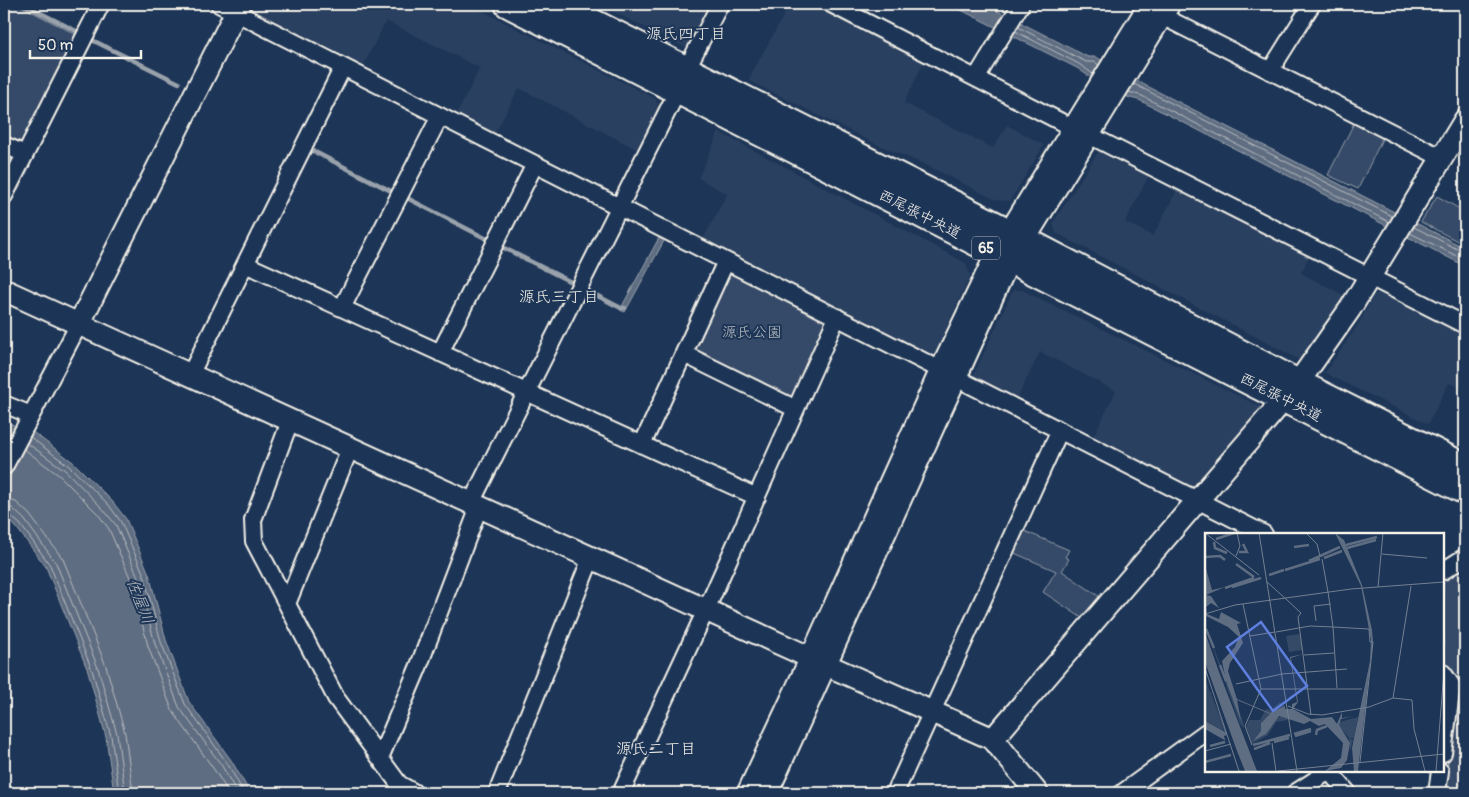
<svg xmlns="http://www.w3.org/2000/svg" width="1469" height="797" font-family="Pangolin,'Klee One',sans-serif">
<rect width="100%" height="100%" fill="#1d3557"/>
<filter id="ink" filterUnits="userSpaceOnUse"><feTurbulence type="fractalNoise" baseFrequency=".02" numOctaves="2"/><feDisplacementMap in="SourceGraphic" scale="10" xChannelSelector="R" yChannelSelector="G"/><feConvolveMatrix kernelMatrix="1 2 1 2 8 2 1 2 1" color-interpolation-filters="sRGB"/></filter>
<g filter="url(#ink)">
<path fill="#2a4060" d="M259 4H468L656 99 659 109 638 150 519 88 493 137 455 117 480 68 386 21 361 70 259 18 256 10Z
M598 4H710L688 46 684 47Z
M790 4H815L925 60 904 103 993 148 1007 125 1044 145 1010 201 996 200 924 164 876 144 748 80Z
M719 132 966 263 970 276 934 355 928 358 701 243 727 194 698 178Z
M1105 150 1150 173 1125 222 1153 236 1178 188 1310 254 1301 273 1349 298 1307 358 1298 359 1056 233 1053 223 1098 152Z
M1013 290H1022L1263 408 1195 487 1188 489 1092 439 1116 391 1040 352 1016 401 976 380 974 374Z
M1383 292 1465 334V390L1449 383 1428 424 1325 373 1358 325 1374 295Z"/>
<path fill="#354a67" stroke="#949ea8" d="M4 4H17L77 35 23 143 19 144 4 137Z
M1355 121 1384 135 1358 189 1328 175Z
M1437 196 1465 212V245L1421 222Z
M733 273 825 319 827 327 795 398 788 401 696 354 694 347 727 276Z
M1022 530 1069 550 1065 557 1069 559 1062 571 1100 597 1082 618 1043 592 1056 571 1012 552Z
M1465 564V793H1444L1458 684 1443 661V578Z"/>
<path fill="#5e6d82" stroke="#9aa2ab" d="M949 4H984L1088 57H1096L1147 86 1465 248V266L1412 239 1391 230 1383 224 1139 100C1119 97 1094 80 1077 68Z
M660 236 665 239 625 312 620 310Z
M4 421 34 433 73 462 112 501 126 519 149 574 166 640 189 702 231 760 245 784 249 793H114L106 737 88 671 46 567 16 527 4 516Z"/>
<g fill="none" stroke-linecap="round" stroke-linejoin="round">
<path stroke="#b8bcbf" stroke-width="1" d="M1018 27 1086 62H1094L1099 65
M1015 31 1079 64 1093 74
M1134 84 1392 216
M1129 92 1142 96 1389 222
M1414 227 1461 251 1465 252
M1410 233 1465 260
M30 437 69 466 108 504 121 522 144 575 161 642 185 704 227 763 244 793
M27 443 65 470 103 509 116 525 138 577 155 644 179 707 222 766 237 793
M24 449 60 476 98 514 109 529 131 580 148 646 172 710 215 771 229 793
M4 499 16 502 29 514 63 559 106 666 125 733 133 793
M4 507 12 508 24 519 56 563 98 668 117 734 125 793
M4 513 8 514 20 524 50 565 92 670 111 736 119 793"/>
<path stroke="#9aa2ab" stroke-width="4.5" d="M23 4 78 32
M92 40 179 83
M311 150 391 191
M407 198 487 239
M502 247 571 282
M588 291 621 308H625"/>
<g stroke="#f4f1e8" stroke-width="20">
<path id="minor" d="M219 4 1264 534
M831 4 1073 128
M1162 16 1442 158
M686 70 720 4
M1270 71 1312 4
M976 78 1021 4
M1089 135 1465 325
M4 145 25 154
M4 196 101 4
M245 264 757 497
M342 308 440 116
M440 353 535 164
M684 354 796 409
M190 375 343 67
M4 404 31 415
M290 421 253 520 254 541 336 698 399 784 415 793
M642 445 726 261
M4 467 79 324
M471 503 678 90
M1443 571 1465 557
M287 604 350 448
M1443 673 1452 686 1443 753
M380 758 418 668 479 507
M1329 771 1348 793
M497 793 591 558
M621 793 706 610 837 317
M895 793 1060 430
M1122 793 1206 732
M1295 793 1329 771
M1437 793 1440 771"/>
</g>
<g stroke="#f4f1e8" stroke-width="25">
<path id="tertiary" d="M4 290 811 658 993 739 1037 793
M79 324 240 4
M993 739 1298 383 1350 309 1465 120
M748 793 811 658 941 370 997 253 1150 4
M767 793 1009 260 1024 240 1169 4"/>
</g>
<g stroke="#f4f1e8" stroke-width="30">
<path id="primary" d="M508 4 1465 491
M556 4 1009 232 1298 383 1465 467"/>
</g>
<use href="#minor" stroke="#1d3557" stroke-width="16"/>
<use href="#tertiary" stroke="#1d3557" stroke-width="21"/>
<use href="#primary" stroke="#1d3557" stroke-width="26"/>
</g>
</g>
<g text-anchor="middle" stroke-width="4" stroke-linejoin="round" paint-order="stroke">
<rect fill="#1d3557" stroke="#b4b9bc" stroke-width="1" x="972" y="236.5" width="28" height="23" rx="4"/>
<g font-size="14" font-weight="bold" fill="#f4f1e8">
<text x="986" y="253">65</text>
</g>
<g font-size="15" fill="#f4f1e8" stroke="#1d3557">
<text transform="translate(920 214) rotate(27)" y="5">西尾張中央道</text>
<text transform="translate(1281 397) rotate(27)" y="5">西尾張中央道</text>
</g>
<g font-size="15" fill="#bbbfc1" stroke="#1d3557">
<text x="752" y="337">源氏公園</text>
</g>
<g font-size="16" fill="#f4f1e8" stroke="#1d3557">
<text x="686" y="39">源氏四丁目</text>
<text x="559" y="302">源氏三丁目</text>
<text x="656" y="754">源氏二丁目</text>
</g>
<g font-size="16" font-style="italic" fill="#c0c3c4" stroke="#1d3557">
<text transform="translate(141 601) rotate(69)" y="6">佐屋川</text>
</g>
</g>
<g transform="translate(1205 533)">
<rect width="239" height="239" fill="#1d3557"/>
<path d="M0 93 38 188 39 195 35 191 40 205ZM95 101 98 117 84 119 81 103ZM0 145 5 159 8 160 6 161 19 198 0 188ZM75 169 80 173 56 189V198L48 208 61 201 72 184H81L83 187 71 189 63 202 47 211 41 194 44 187H55L61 176 66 177ZM153 184 149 205H145L148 207 145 219 144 205 131 190Z" fill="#354a67"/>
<path d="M130 0 139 7 157 52 167 97 168 108 153 238H149L147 215 165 128 166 107 156 53ZM0 32 7 57 20 54 1 62 6 63 14 75 6 70 1 74 2 81 14 86 16 79 36 90 32 91 38 110 25 130 23 138 32 166 65 180 80 173V176H87V171L92 169 85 124 98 121 86 125 93 169 88 176 106 186 127 184 132 191 137 179V185L148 183 136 186 134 192 145 210 142 227 136 235 139 238 136 235 120 238 136 225 138 210 120 191 114 193 105 188 99 191 74 183 61 201 48 208 56 198V190L65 181 32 167 36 188 21 148 17 128 30 114 34 104 23 94 1 83ZM0 99 14 139 52 238H40L32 218 0 129ZM6 160 22 202 19 203 20 207 23 209 0 196V188L20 199Z" fill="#5e6d82"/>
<path fill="none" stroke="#5e6d82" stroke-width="2.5" d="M11 6 29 0M9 9 10 15 22 20M141 12 172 4M89 14 104 12M142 15 171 7M34 19H42L38 11M0 24 15 23 20 27M119 25 137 18M104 28 135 14M31 31 49 44M80 37 115 26M64 42 79 37M27 54 56 45M20 55 49 45M1 96 9 115M15 132 21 148M89 201 106 196M111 202 112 197 122 193M90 203 106 198M69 209 84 205M48 212 85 202M5 213 20 209M49 216 65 210M0 229 26 222"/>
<path fill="none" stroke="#738091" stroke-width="1" d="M0 0 54 42M54 0 92 238M101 0 112 11 115 23M177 21 222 25M31 23 35 13 32 0M117 26 123 59M62 49 81 66M206 53 188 165 207 167 209 196 220 238M173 54 178 0M123 59 128 94 164 96 165 109H168L155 229M81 66 96 80 93 84 106 182M38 71 56 156 40 193 47 212M0 81 30 72 146 56 239 49M111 88 109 73 126 71M71 99 105 93 128 94 132 155M45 103 70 99M99 122 129 120M0 135 34 238M31 151 77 141 142 136M56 156H157M83 173 103 181 117 182 164 174 188 165M67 210 71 238M0 218 26 211M73 238 239 221M231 238 239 138"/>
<path fill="#5e7fdd" fill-opacity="0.15" stroke="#5e7fdd" stroke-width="2.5" d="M56 89 102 153 68 178 22 114Z"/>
<rect width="239" height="239" fill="none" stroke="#f4f1e8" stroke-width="2.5"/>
</g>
<rect width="1469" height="797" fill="none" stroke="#1d3557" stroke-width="20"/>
<rect x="10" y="10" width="1449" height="777" fill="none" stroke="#f4f1e8" stroke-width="2" filter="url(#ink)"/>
<path d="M30 50v8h111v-8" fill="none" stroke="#f4f1e8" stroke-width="2.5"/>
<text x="38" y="50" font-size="15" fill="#f4f1e8" stroke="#1d3557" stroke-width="4" paint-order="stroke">50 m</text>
</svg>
